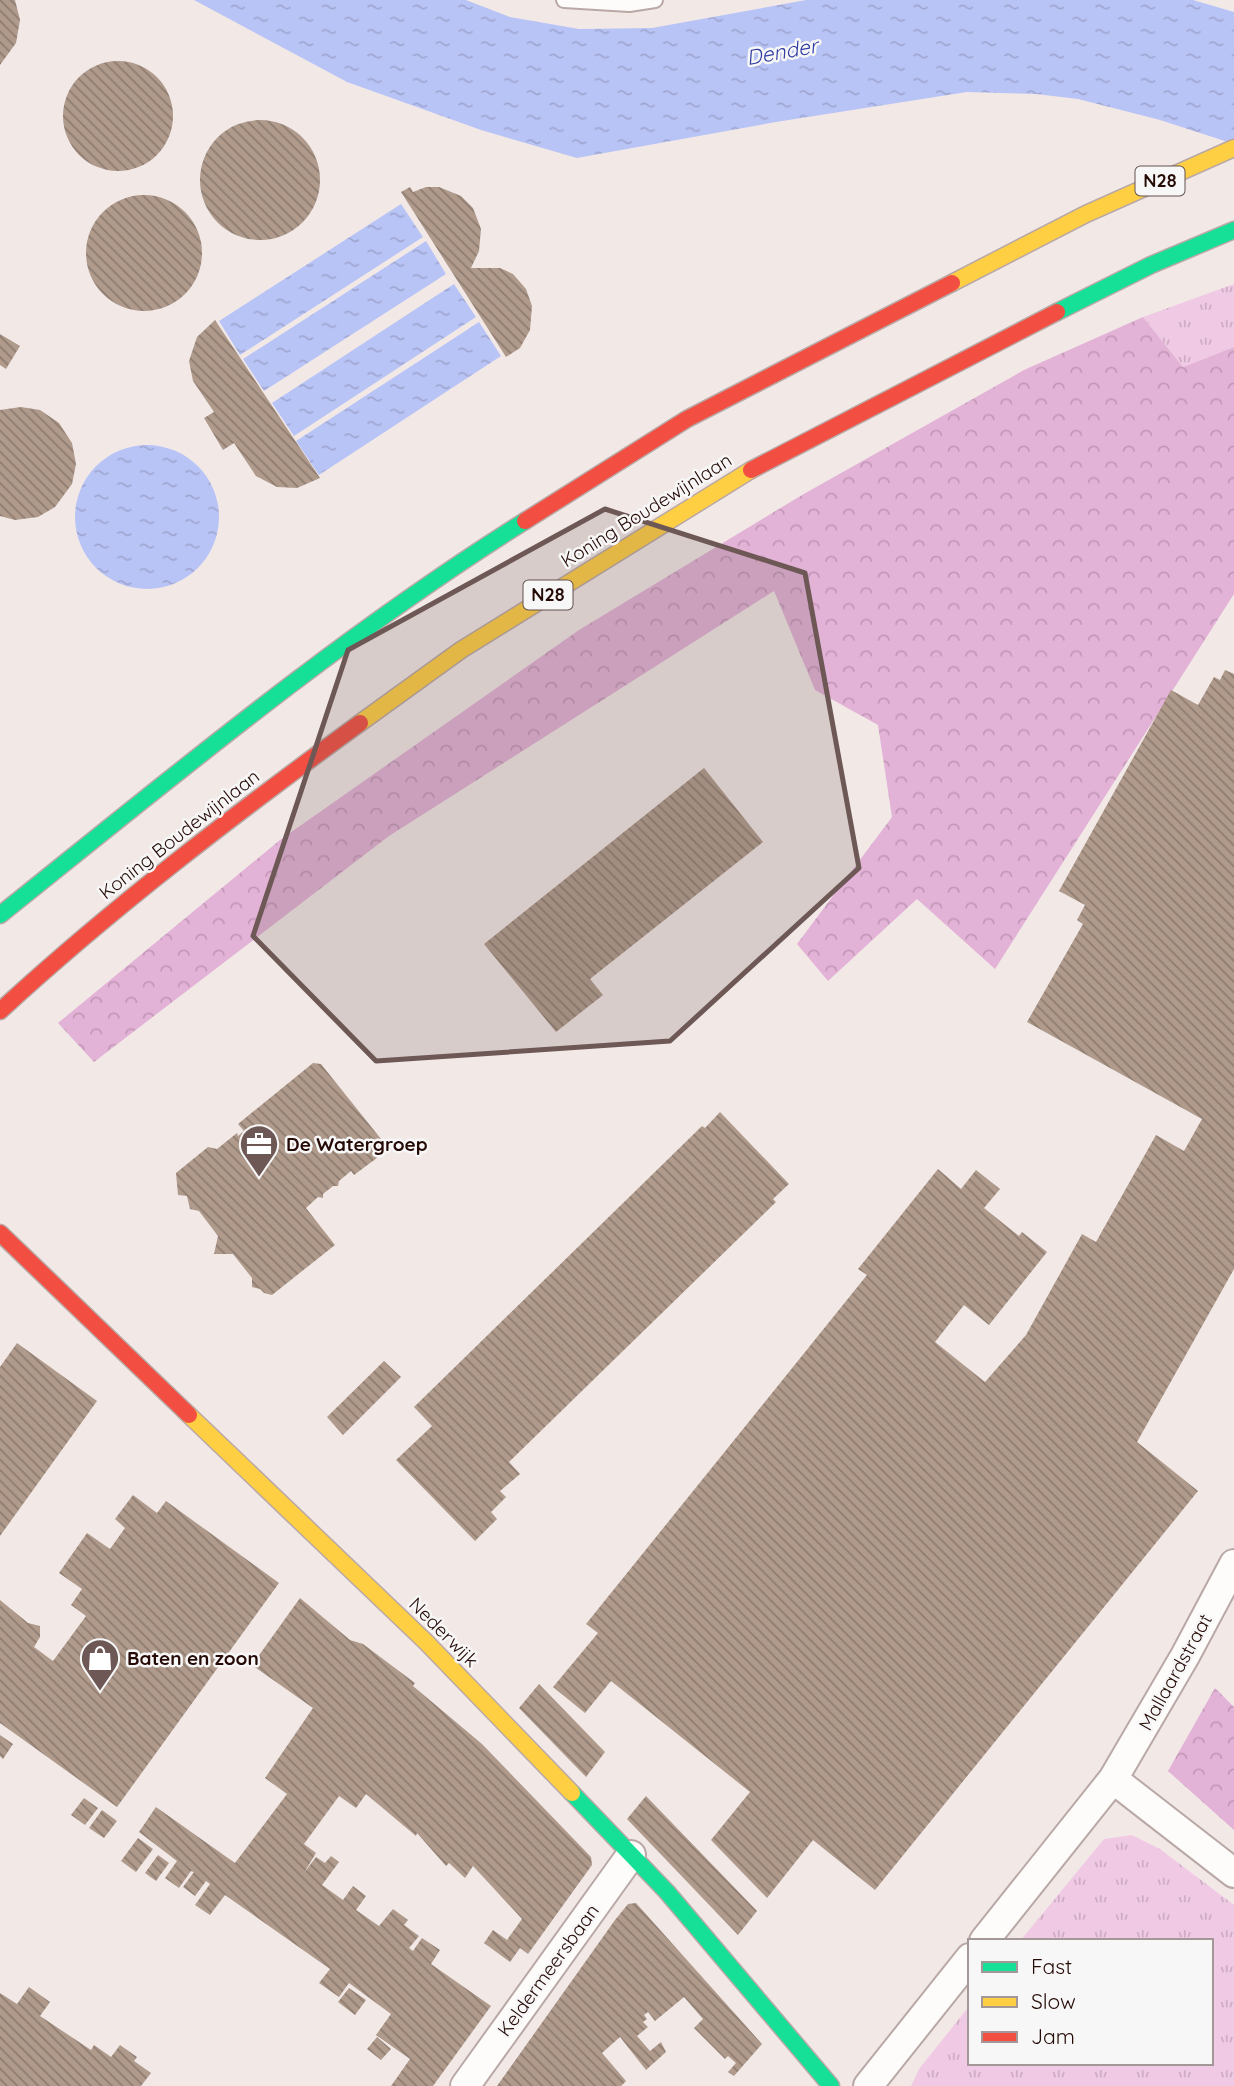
<svg xmlns="http://www.w3.org/2000/svg" width="1234" height="2086" font-family="Quicksand,sans-serif">
<defs>
<pattern id="grass-tufts" width="24" height="20" patternUnits="userSpaceOnUse" patternTransform="scale(1.75)"><rect width="24" height="20" fill="#f0cae5"/><path d="M3 7l-1-3M5 7V3M7 7l1-3M15 17l-1-3M17 17v-4M19 17l1-3" fill="none" stroke="#ceacc3"/></pattern>
<pattern id="forest-crowns" width="20" height="18" patternUnits="userSpaceOnUse" patternTransform="scale(1.75)"><rect width="20" height="18" fill="#e3b2d7"/><path d="M2 6a3 3 0 1 1 6 0M12 15a3 3 0 1 1 6 0" fill="none" stroke="#c398b7"/></pattern>
<pattern id="water-ripples" width="26" height="14" patternUnits="userSpaceOnUse" patternTransform="scale(1.75)"><rect width="26" height="14" fill="#b9c4f6"/><path d="M2 4q2-2 4 0t4 0M15 11q2-2 4 0t4 0" fill="none" stroke="#9fa7d1"/></pattern>
<pattern id="building-back-hatch" width="6" height="6" patternUnits="userSpaceOnUse" patternTransform="scale(1.75)"><rect width="6" height="6" fill="#af9a8c"/><path d="M-1 5l2 2M0 0l6 6M5-1l2 2" fill="none" stroke="#8e7c70"/></pattern>
</defs>
<rect width="100%" height="100%" fill="#f2e9e7"/>
<path fill="url(#grass-tufts)" d="M1234 284V347L1183 367 1143 317Z
M1132 1835 1160 1849 1234 1905V2086H911L919 2069 970 2005V2063H1211V1941H1020L1104 1839Z"/>
<path fill="url(#forest-crowns)" d="M1143 317 1183 367 1234 347V594L995 969 917 899 828 981 797 944 892 817 878 725 815 690 774 591 389 836 94 1062 58 1023 280 840 579 630 802 495 1024 370Z
M1215 1688 1234 1707V1830L1168 1771Z"/>
<path fill="url(#water-ripples)" d="M194 0H466L510 17 579 29 652 28 806 0H1193L1234 12V144L1160 120 1078 99 1036 94 967 92 776 122 577 158 481 130 347 82Z
M64 116a54 54 0 1 1 108 0a54 54 0 1 1-108 0Z
M205 181a54 54 0 1 1 108 0a54 54 0 1 1-108 0Z
M91 255a54 54 0 1 1 108 0a54 54 0 1 1-108 0Z
M401 204 423 237 240 355 219 321Z
M426 241 446 274 264 391 243 359Z
M454 284 476 317 294 436 272 403Z
M479 322 501 356 319 475 296 441Z
M75 517a72 72 0 1 1 144 0a72 72 0 1 1-144 0Z"/>
<path fill="url(#building-back-hatch)" d="M0 0H15L20 20 16 43 0 65Z
M63 116a55 55 0 1 1 110 0a55 55 0 1 1-110 0Z
M200 180a60 60 0 1 1 120 0a60 60 0 1 1-120 0Z
M410 187 413 192 426 187H439L461 196 473 208 481 229 479 251 471 268H500L513 274 526 289 532 306 530 330 520 348 506 357 401 192Z
M86 253a58 58 0 1 1 116 0a58 58 0 1 1-116 0Z
M215 320 320 478 297 488 277 487 256 476 234 443 223 450 204 418 214 412 193 381 189 361 197 337Z
M0 334 20 346 6 369 0 365Z
M21 407 40 410 59 423 72 443 76 464 72 484 55 507 38 517 15 520 0 516V410Z
M1225 670 1234 674V1269L1137 1442 1198 1491 875 1890 813 1840 767 1898 711 1840 750 1792 611 1681 585 1713 553 1687 598 1633 586 1624 867 1275 858 1269 938 1169 961 1189 976 1170 1000 1189 984 1208 1019 1236 1022 1232 1047 1252 989 1325 964 1305 935 1342 985 1382 1026 1335 1082 1234 1096 1242 1156 1135 1184 1151 1202 1119 1027 1022 1083 924 1077 920 1085 905 1059 891 1171 690 1198 705 1214 677 1220 680Z
M704 768 763 842 590 979 603 995 556 1032 484 944Z
M313 1063 321 1064 389 1149 354 1175 351 1171 339 1181 338 1186H333L323 1194V1198L318 1197 306 1208 335 1245 272 1295 264 1293 260 1289 252 1287V1278L233 1254H214L218 1236 199 1211 190 1209 187 1196 178 1195 176 1173 208 1147 217 1149 237 1133 238 1136 244 1131 238 1124Z
M720 1112 789 1184 773 1199 776 1202 509 1462 520 1474 500 1491 506 1497 491 1512 497 1519 475 1541 396 1460 432 1426 414 1407 702 1126 705 1128Z
M17 1343 97 1401 0 1536V1367Z
M384 1361 401 1377 343 1435 327 1417Z
M133 1495 157 1513 166 1501 279 1583 117 1807 0 1723V1600L28 1623 40 1626V1637L34 1647 53 1661 86 1616 71 1605 82 1589 59 1573 87 1533 110 1549 125 1528 115 1519Z
M300 1598 350 1640 363 1644 415 1683 413 1686 482 1744 591 1857 592 1865 528 1954 520 1948 510 1962 484 1943 493 1930 507 1940 522 1919 473 1866 465 1878 449 1863 446 1866 417 1833 416 1836 366 1794 356 1808 339 1796 304 1844 316 1853 304 1873 316 1857 325 1863 331 1856 339 1862 322 1885 343 1900 353 1886 366 1896 356 1910 379 1926 393 1909 408 1920 404 1925 419 1936 409 1948 413 1951 422 1938 440 1950 431 1964 491 2006 433 2086H391L410 2059 376 2035 391 2014 349 1983 339 1997 319 1983 330 1969 225 1895 210 1915 195 1905 210 1884 206 1881 195 1896 183 1887 194 1872 191 1871 179 1888 165 1878 177 1861 139 1832 156 1807 235 1863 287 1794 265 1778 313 1708 252 1665Z
M539 1684 605 1752 586 1777 519 1708Z
M0 1735 13 1744 3 1759 0 1756Z
M646 1796 757 1911 738 1935 627 1819Z
M84 1798 98 1808 85 1825 71 1815Z
M102 1810 117 1821 104 1838 89 1828Z
M138 1838 153 1849 136 1872 121 1861Z
M158 1855 169 1863 156 1881 145 1873Z
M636 1903 762 2044 734 2076 728 2072 736 2063 728 2056 725 2059 694 2028 703 2019 684 1997 655 2021 648 2012 644 2015 647 2019 643 2022 648 2027 637 2036 650 2051 661 2042 666 2052 646 2070 620 2037 602 2053 626 2081 621 2086H497L615 1920 628 1904Z
M29 1987 50 2002 40 2016 91 2050 94 2045 111 2057 120 2045 137 2057 134 2061 151 2073 141 2086H0V1993L17 2004Z
M349 1988 366 2000 355 2015 338 2002Z
M377 2037 391 2049 381 2060 367 2049Z"/>
<g fill="none" stroke-linecap="round" stroke-linejoin="round">
<g stroke="#b9a8a5" stroke-width="18">
<path id="lane" d="M564 0 629 4 655 0"/>
</g>
<g stroke="#b9a8a5" stroke-width="32">
<path id="street" d="M1113 1779 1185 1656 1234 1564
M984 1941 1113 1779 1234 1873
M465 2086 631 1855
M868 2086 970 1958"/>
</g>
<g stroke="#b9a8a5" stroke-width="19">
<path id="fast" d="M1057 312 1151 265 1234 230
M0 915C170 779 340 637 525 521
M572 1793 667 1892 831 2086"/>
</g>
<g stroke="#b9a8a5" stroke-width="19">
<path id="slow" d="M952 283 1086 214 1234 148
M360 723 461 650 751 470
M189 1415 426 1642 572 1793"/>
</g>
<g stroke="#b9a8a5" stroke-width="19">
<path id="jam" d="M751 470 1057 312
M525 521 687 419 952 283
M0 1011C113 907 235 814 360 723
M0 1233 189 1415"/>
</g>
<use href="#lane" stroke="#fdfcfb" stroke-width="14"/>
<use href="#street" stroke="#fdfcfb" stroke-width="28"/>
<use href="#fast" stroke="#16e098" stroke-width="16"/>
<use href="#slow" stroke="#ffcf43" stroke-width="16"/>
<use href="#jam" stroke="#f24e42" stroke-width="16"/>
</g>
<path fill="#6d5855" fill-opacity="0.2" stroke="#6d5855" stroke-width="5" stroke-linejoin="round" d="M605 509 805 573 859 868 670 1041 376 1061 253 936 348 650Z"/>
<defs>
<g id="office-pin" transform="scale(2.0125)"><path d="M0 17L-7.5 6A9.5 9.5 0 1 1 7.5 6Z" fill="#6d5855" stroke="#f7f7f7"/><path d="M-6-3h4V-5.5h4V-3h4V5H-6ZM-1-4.5V-3h2v-1.5ZM-6 0V1H6V0Z" fill="#fff"/></g>
<g id="shop-pin" transform="scale(2.0125)"><path d="M0 17L-7.5 6A9.5 9.5 0 1 1 7.5 6Z" fill="#6d5855" stroke="#f7f7f7"/><path d="M-5-2.5h2.3a2.7 3.5 0 0 1 5.4 0H5L5.5 6h-11ZM-1.5-2.5h3a1.5 2.3 0 0 0-3 0Z" fill="#fff"/></g>
</defs>
<g fill-rule="evenodd">
<use href="#office-pin" x="259" y="1144"/>
<use href="#shop-pin" x="100" y="1658"/>
</g>
<g text-anchor="middle" stroke-width="5" stroke-linejoin="round" paint-order="stroke">
<g fill="#f7f7f7" stroke="#64514e" stroke-width="2">
<rect x="1135.5" y="166.5" width="49" height="29" rx="5"/>
<rect x="523.5" y="580.5" width="49" height="29" rx="5"/>
</g>
<g font-size="18" font-weight="bold" fill="#250a06">
<text x="1160" y="187">N28</text>
<text x="548" y="601">N28</text>
</g>
<g font-size="19" fill="#250a06" stroke="#f7f7f7">
<text transform="translate(646 510) rotate(-32)" y="7">Koning Boudewijnlaan</text>
<text transform="translate(179 834) rotate(-38)" y="7">Koning Boudewijnlaan</text>
<text transform="translate(444 1632) rotate(45)" y="7">Nederwijk</text>
<text transform="translate(1175 1672) rotate(-61)" y="7">Mallaardstraat</text>
<text transform="translate(548 1970) rotate(-54)" y="7">Keldermeersbaan</text>
</g>
<g font-size="19" font-weight="bold" fill="#250a06" stroke="#f7f7f7" text-anchor="start">
<text x="286" y="1151">De Watergroep</text>
<text x="127" y="1665">Baten en zoon</text>
</g>
<g font-size="21" font-style="italic" fill="#313da3" stroke="#f7f7f7">
<text transform="translate(782 52) rotate(-10)" y="7">Dender</text>
</g>
</g>
<rect x="968" y="1939" width="245" height="126" fill="#f7f7f7" stroke="#a39897" stroke-width="2"/>
<rect x="982" y="1962" width="35" height="10" fill="#16e098" stroke="#a39897" stroke-width="2"/>
<text x="1031" y="1974" font-size="21" fill="#250a06">Fast</text>
<rect x="982" y="1997" width="35" height="10" fill="#ffcf43" stroke="#a39897" stroke-width="2"/>
<text x="1031" y="2009" font-size="21" fill="#250a06">Slow</text>
<rect x="982" y="2032" width="35" height="10" fill="#f24e42" stroke="#a39897" stroke-width="2"/>
<text x="1031" y="2044" font-size="21" fill="#250a06">Jam</text>
</svg>
